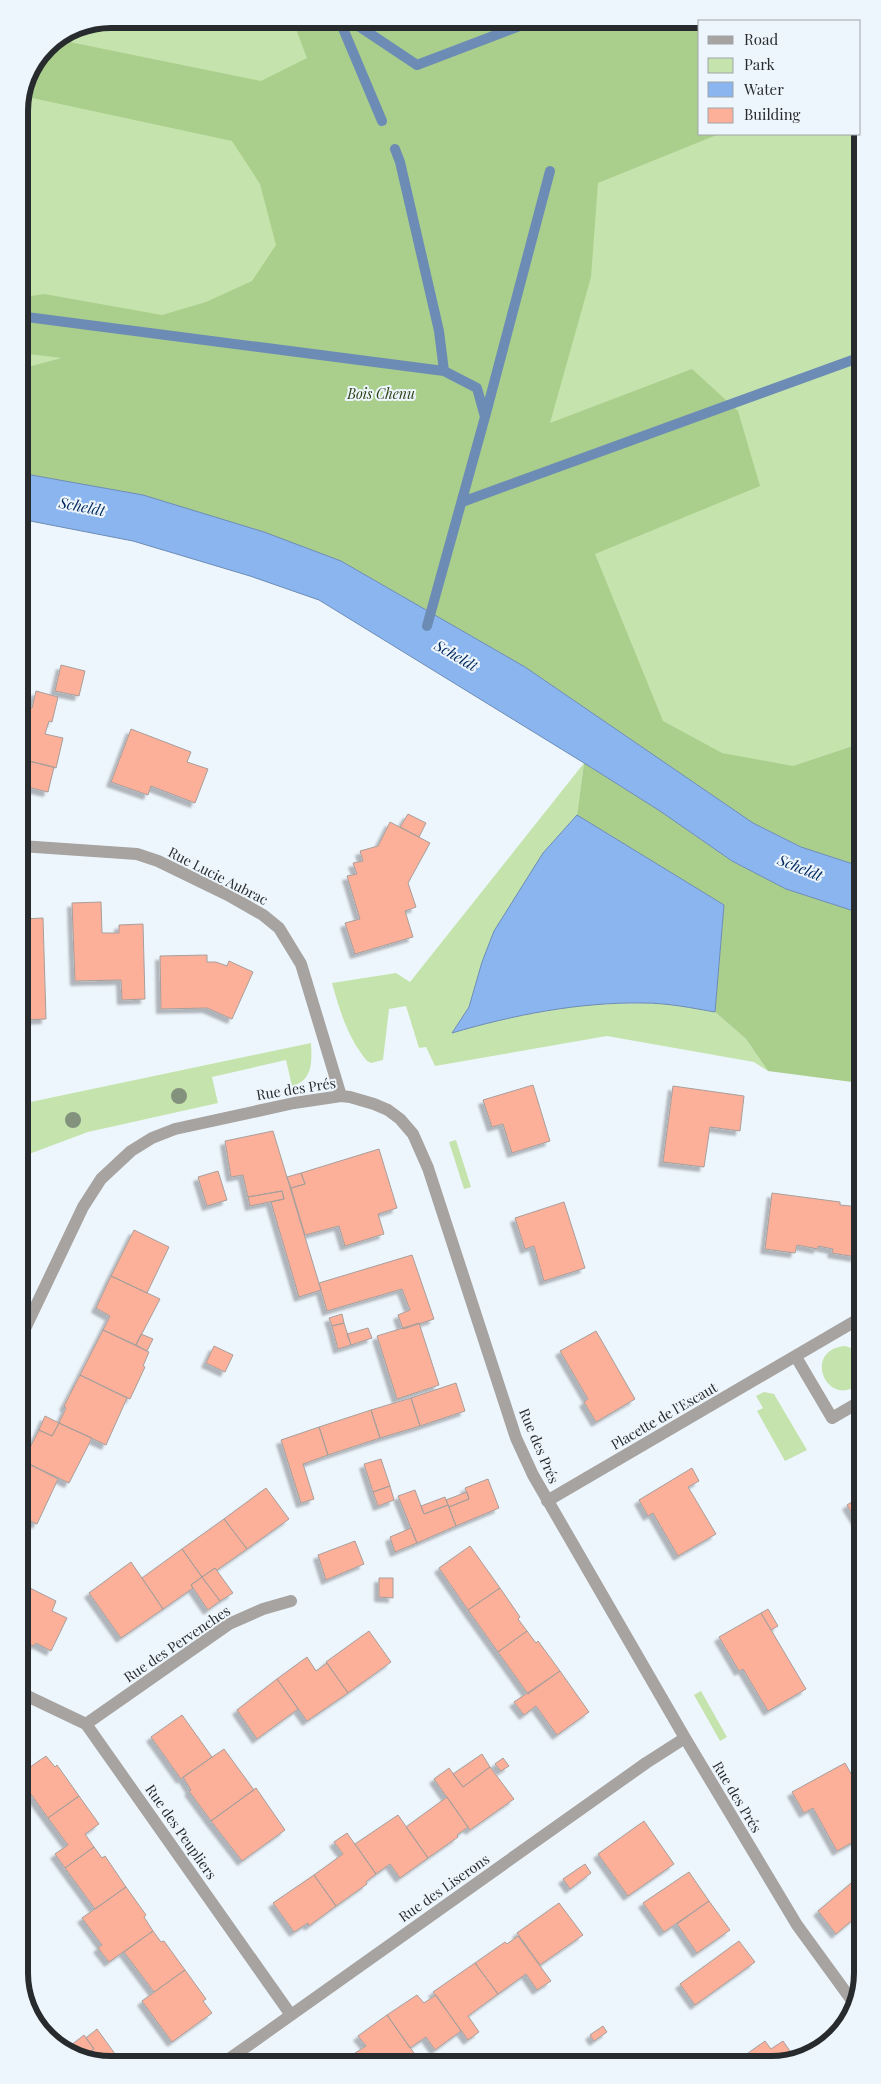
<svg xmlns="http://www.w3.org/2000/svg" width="881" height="2084" font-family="'Playfair Display',serif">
<defs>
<filter id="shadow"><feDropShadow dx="-4.5" dy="4.5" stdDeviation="1" flood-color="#0004"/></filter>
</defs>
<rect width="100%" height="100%" fill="#eef6fd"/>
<path fill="#c5e4ad" d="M110 19H777L783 21H700V134H858L859 866 753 823 525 667 341 561 143 495 20 473 19 104 46 45 75 26Z
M584 763 577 815 543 853 482 962 469 1007 452 1033 492 1021 580 1005 643 1003 672 1004 715 1012 746 1039 768 1071 754 1062 607 1036 435 1066 426 1047 419 1048 406 1006 389 1009 383 1060 371 1063 367 1061C348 1038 340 1012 332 983L396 973 410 982Z
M311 1043C312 1061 313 1081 292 1086L286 1060 212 1077 218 1103 88 1132 21 1157V1104Z
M456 1140 471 1187 464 1189 449 1142Z
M846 1346 853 1349 861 1355V1382C828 1413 800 1349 846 1346Z
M764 1392 774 1394 807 1450 785 1461 757 1411 763 1408 756 1396Z
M701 1691 727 1737 720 1741 694 1695Z"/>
<path fill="#aace8c" d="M292 19H777L783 21H700V134H719L598 183 591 277 550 423 692 369 738 411 760 486 595 554 663 721 722 753 793 766 859 744V866L801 847 753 823 525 667 341 561 264 532 143 495 20 473V369L62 358 20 353 19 298 44 294 162 315 206 302 252 281 276 245 260 184 232 141 23 96 46 45 55 39 261 81 307 58Z
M584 763 660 811 732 861 786 889 860 913V1083L768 1071 746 1039 715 1012 724 905 577 815Z"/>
<path fill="#8bb5ef" stroke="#6d8cb5" d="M20 473 143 495 264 532 341 561 525 667 753 823 801 847 859 866 860 913 786 889 732 861 660 811 584 763 319 600 250 576 133 541 20 519Z
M577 815 724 905 715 1012C692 1008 668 1003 643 1003 579 1002 513 1015 452 1033L469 1007 482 962 494 931 543 853Z"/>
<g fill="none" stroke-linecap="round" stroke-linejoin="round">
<path stroke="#6d8cb5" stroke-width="10" d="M339 19 382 121
M348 19 417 65 538 19
M395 149 400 162 439 331 444 371 477 388 485 417 427 626
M19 316 444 371
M485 417 550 171
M462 502 858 358"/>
</g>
<path fill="#fcaf99" stroke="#a89e9b" filter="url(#shadow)" d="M61 665 85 671 79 696 55 691Z
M36 691 58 697 52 722 49 721 45 734 63 738 56 768 21 759 20 705 32 708Z
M131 729 191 752 187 762 208 769 195 803 151 786 148 795 111 782Z
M29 761 54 767 48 792 23 786Z
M408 814 426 823 419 837 400 827Z
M390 822 430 843 408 883 416 907 405 911 413 937 355 954 345 923 360 919 347 876 357 874 353 863 363 861 360 851 378 846Z
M101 902 102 933H119V925L143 924 145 999 122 1000 121 980 75 981 72 903Z
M43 918 46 1019 21 1020V919Z
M207 955V962H216L227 966 229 961 253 972 232 1019 207 1008 161 1009 160 956Z
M533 1085 550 1141 512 1153 503 1124 492 1127 483 1100Z
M673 1086 744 1096 740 1131 710 1127 704 1167 663 1162Z
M273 1131 321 1290 299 1297 271 1202 284 1199 282 1191 248 1197 243 1175 231 1177 225 1141Z
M379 1149 397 1208 378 1214 384 1234 345 1246 339 1226 305 1235 291 1188 305 1184 301 1173Z
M218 1171 227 1200 207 1206 198 1177Z
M301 1173 305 1184 291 1188 287 1177Z
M282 1191 284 1199 250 1206 248 1197Z
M772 1193 840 1202V1205L860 1207V1224L856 1257 832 1253 833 1249 818 1246V1249L797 1245 795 1253 765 1249Z
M564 1202 585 1268 544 1281 534 1246 525 1249 515 1218Z
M134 1230 169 1247 147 1293 111 1276Z
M412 1255 434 1319 403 1329 398 1315 410 1310 402 1289 327 1311 319 1283Z
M111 1276 160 1299 136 1345 103 1330 110 1316 96 1308Z
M342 1314 344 1323 332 1326 329 1318Z
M344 1323 351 1345 338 1349 332 1326Z
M419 1323 439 1385 397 1399 377 1336Z
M368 1328 372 1338 351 1345 347 1334Z
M103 1330 149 1352 143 1366 145 1367 130 1399 80 1375Z
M596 1331 635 1399 596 1422 584 1402 588 1399 560 1351Z
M141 1334 153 1339 147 1351 136 1345Z
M214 1346 233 1355 225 1372 206 1363Z
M80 1375 127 1398 106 1445 59 1423 66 1408 64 1406Z
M456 1383 465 1411 420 1426 411 1398Z
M411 1398 420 1426 380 1438 371 1410Z
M371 1410 380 1438 328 1455 319 1427Z
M45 1416 59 1423 52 1436 39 1430Z
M59 1423 92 1438 69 1483 23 1461 39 1430 52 1436Z
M319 1427 328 1455 303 1464 314 1499 301 1503 281 1440Z
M381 1459 390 1486 373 1492 364 1464Z
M23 1461 58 1479 37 1524 22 1517Z
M692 1468 699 1481 688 1487 716 1534 678 1556 653 1513 648 1516 639 1500Z
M488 1479 499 1508 456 1526 449 1507 469 1499 465 1488Z
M390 1486 394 1500 378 1506 373 1492Z
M266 1488 289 1519 247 1549 224 1519Z
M415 1490 424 1514 448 1505 456 1526 417 1543 398 1496Z
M467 1492 469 1499 449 1507 446 1500Z
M861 1496V1528L847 1505Z
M445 1497 448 1505 424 1514 421 1506Z
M224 1519 247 1549 217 1570 215 1568 202 1577 182 1549Z
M411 1528 417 1543 395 1552 390 1537Z
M355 1541 364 1564 326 1580 318 1555Z
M470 1546 500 1588 468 1610 439 1568Z
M182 1549 202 1577 191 1585 193 1588 163 1609 142 1578Z
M131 1562 163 1609 121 1638 89 1593Z
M215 1568 233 1593 220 1601 202 1577Z
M202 1577 220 1601 208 1610 191 1585Z
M379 1578H393V1598L379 1597Z
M24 1585 56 1601 52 1611 67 1618 51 1651 36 1643 34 1646 23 1641V1588Z
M500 1588 520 1617 518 1619 527 1631 498 1652 468 1610Z
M768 1609 778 1626 771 1630 761 1613Z
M761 1613 806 1689 768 1711 743 1669 739 1671 719 1637Z
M369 1631 391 1662 348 1693 326 1662Z
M527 1631 536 1643 538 1641 560 1671 528 1694 498 1652Z
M307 1657 316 1671 327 1663 348 1693 307 1721 277 1679Z
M560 1671 589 1712 557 1735 536 1706 524 1715 514 1702Z
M277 1679 298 1709 257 1739 237 1710Z
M182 1715 212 1757 181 1779 151 1737Z
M224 1749 254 1790 211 1821 189 1791 191 1790 183 1777Z
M482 1754 490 1767 463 1787 453 1774Z
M46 1756 55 1767 57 1765 79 1796 48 1818 23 1783V1772Z
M503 1758 509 1766 501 1771 495 1764Z
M845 1763 862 1793V1837L837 1851 813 1808 804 1813 792 1792Z
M490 1767 514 1799 470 1830 434 1779 449 1768 463 1787Z
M256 1788 285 1830 242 1861 211 1821Z
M79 1796 99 1824 85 1834 94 1847 65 1868 55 1854 68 1845 48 1818Z
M447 1797 468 1827 457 1835 458 1837 428 1858 406 1827Z
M398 1815 428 1858 400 1878 390 1864 376 1874 355 1844Z
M644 1821 674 1864 628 1896 598 1854Z
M347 1833 376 1874 366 1882 367 1884 336 1906 314 1875 343 1854 334 1842Z
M94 1847 102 1858 105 1856 126 1887 95 1909 65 1868Z
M585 1864 591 1873 570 1889 563 1879Z
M689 1872 709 1901 664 1932 643 1903Z
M862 1874V1912L836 1934 818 1911Z
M314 1875 336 1906 309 1926 308 1923 294 1932 273 1903Z
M126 1887 146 1915 144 1917 153 1931 109 1962 98 1948 102 1945 82 1918Z
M709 1901 730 1930 697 1953 677 1924Z
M559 1903 583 1935 540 1965 517 1933Z
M153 1931 161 1942 164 1941 185 1970 154 1992 124 1952Z
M518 1936 551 1981 537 1990 526 1974 498 1994 475 1963 505 1942 507 1944Z
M739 1941 755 1962 695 2005 680 1984Z
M475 1963 498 1994 468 2016 479 2032 468 2040 433 1992Z
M185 1970 206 1999 203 2001 212 2013 172 2042 142 2001Z
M417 1995 424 2003 436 1995 461 2031 435 2050 426 2037 410 2048 387 2015Z
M387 2015 419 2060 415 2063H358L352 2055 366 2046 358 2036Z
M603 2026 607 2032 594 2041 590 2035Z
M97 2029 123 2065H104L82 2057 94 2049 86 2038Z
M84 2035 94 2049 82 2057 74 2054 69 2047Z
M765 2041 771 2049 783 2041 797 2061H737Z
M352 2055 358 2063H340Z"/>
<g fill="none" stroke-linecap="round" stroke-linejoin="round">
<path stroke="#a6a3a0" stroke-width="12" d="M21 846 137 854 158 861 228 895 263 915 279 928 301 964 341 1096
M22 1335 83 1207 101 1179 131 1151 152 1138 175 1129 294 1103 341 1096 350 1097 374 1104 388 1110 400 1119 413 1134 428 1168 516 1438 533 1475 685 1738 797 1925 853 2002
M796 1357 832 1418 861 1401
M547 1501 857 1320 861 1327
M23 1694 86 1724 291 2015
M86 1724 229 1624 263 1609 291 1601
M222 2064 646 1763 685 1738"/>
</g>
<g fill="#82927c">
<circle cx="179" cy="1096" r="8"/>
<circle cx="73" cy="1120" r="8"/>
</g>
<g text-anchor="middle" stroke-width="4" stroke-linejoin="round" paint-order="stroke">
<g font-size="14" font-style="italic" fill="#2a4013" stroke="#eef6fd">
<text x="381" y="399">Bois Chenu</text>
</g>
<g font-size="14" fill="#282b2d" stroke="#eef6fd">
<text transform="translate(218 876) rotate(27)" y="5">Rue Lucie Aubrac</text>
<text transform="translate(296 1089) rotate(-9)" y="5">Rue des Prés</text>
<text transform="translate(664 1416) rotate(-30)" y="5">Placette de l'Escaut</text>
<text transform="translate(539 1446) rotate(67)" y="5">Rue des Prés</text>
<text transform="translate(177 1644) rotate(-34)" y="5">Rue des Pervenches</text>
<text transform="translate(737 1797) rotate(59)" y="5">Rue des Prés</text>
<text transform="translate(181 1832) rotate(55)" y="5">Rue des Peupliers</text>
<text transform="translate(444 1888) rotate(-35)" y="5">Rue des Liserons</text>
</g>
<g font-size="15" font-style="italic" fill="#01295c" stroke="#eef6fd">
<text transform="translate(82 507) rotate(11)" y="5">Scheldt</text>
<text transform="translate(456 656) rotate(30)" y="5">Scheldt</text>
<text transform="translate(800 868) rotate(22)" y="5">Scheldt</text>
</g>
</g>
<path d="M0 0H881V2084H0ZM111 28H771A83 83 0 0 1 854 111V1973A83 83 0 0 1 771 2056H111A83 83 0 0 1 28 1973V111A83 83 0 0 1 111 28Z" fill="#eef6fd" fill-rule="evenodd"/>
<path fill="none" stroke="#282b2d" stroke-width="6" d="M111 28H771A83 83 0 0 1 854 111V1973A83 83 0 0 1 771 2056H111A83 83 0 0 1 28 1973V111A83 83 0 0 1 111 28Z"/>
<rect x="698" y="20" width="162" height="115" fill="#eef6fd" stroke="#9fa5aa"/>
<rect x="708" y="36" width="25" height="8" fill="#a6a3a0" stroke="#9fa5aa"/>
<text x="744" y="45" font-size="15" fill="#282b2d">Road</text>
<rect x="708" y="58" width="25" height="15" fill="#c5e4ad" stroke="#9fa5aa"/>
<text x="744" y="70" font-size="15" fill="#282b2d">Park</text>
<rect x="708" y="82" width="25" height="15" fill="#8bb5ef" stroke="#9fa5aa"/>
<text x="744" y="95" font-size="15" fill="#282b2d">Water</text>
<rect x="708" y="108" width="25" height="15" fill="#fcaf99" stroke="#9fa5aa"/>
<text x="744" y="120" font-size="15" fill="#282b2d">Building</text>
</svg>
